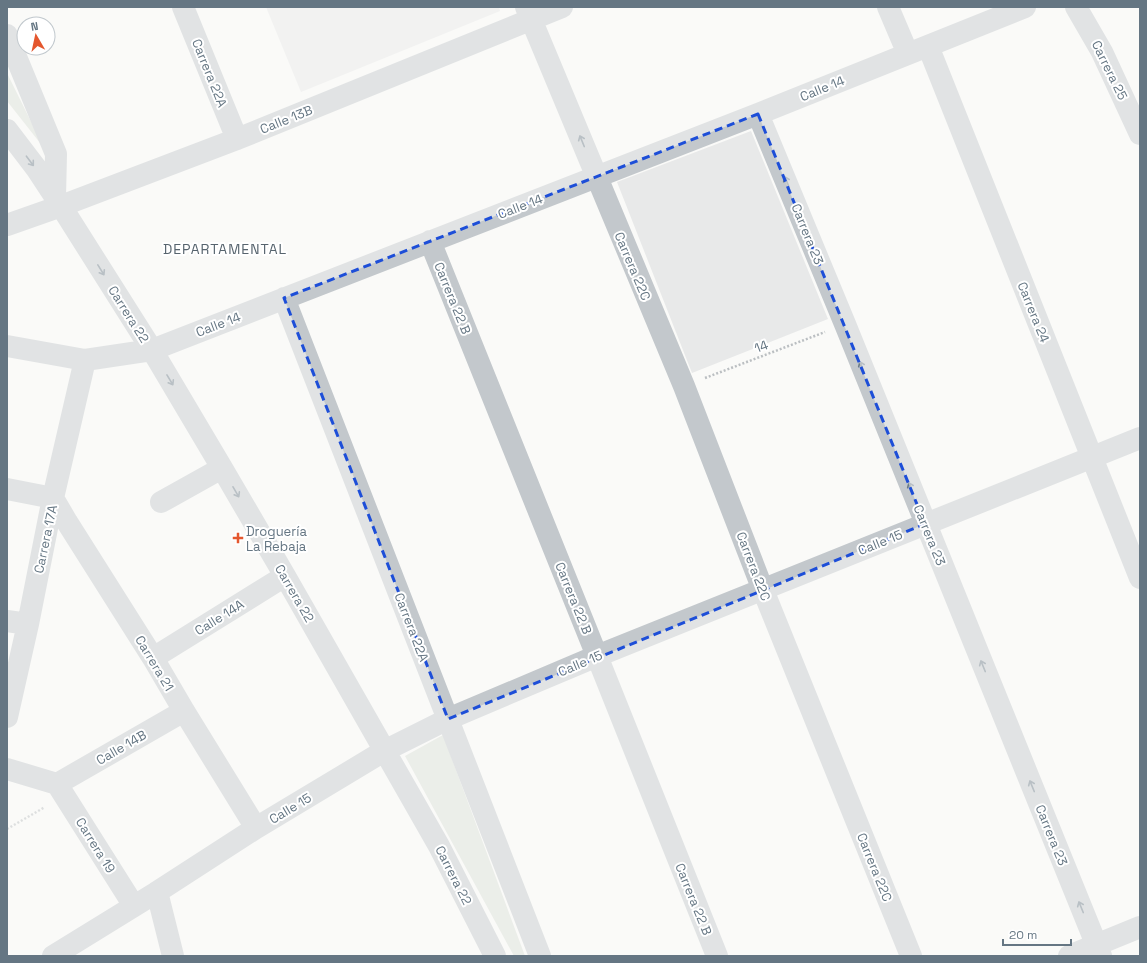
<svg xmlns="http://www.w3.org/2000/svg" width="1147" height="963" font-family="'Space Grotesk',sans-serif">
<rect width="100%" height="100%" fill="#fafaf8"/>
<path fill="#e8e9e9" d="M266 7H499L500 11 301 92Z
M751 131 828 319 692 373 617 182Z"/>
<path fill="#dadfd7" d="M7 73 44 148 7 101Z
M443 735 525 956H514L405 756Z"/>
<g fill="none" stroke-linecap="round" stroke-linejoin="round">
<path stroke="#bbbfc2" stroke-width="2.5" stroke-dasharray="2 2" stroke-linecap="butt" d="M705 378 825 332
M7 829 45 807"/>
<path stroke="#c3c8cc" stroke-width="22" d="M183 7 237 139
M526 7 684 386 763 590 911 956
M888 7 908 54
M1076 7 1102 52 1140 134
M7 35 56 154 55 197
M928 46 1140 578
M758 114 845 324 1101 956
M7 130 36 168 61 206 152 350 222 468 285 576 439 846 495 956
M7 225 61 206 237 139 562 7
M430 241 597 656 717 956
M284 298 540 956
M7 346 85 360 152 350 758 114 1025 7
M7 489 53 498 67 522 153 658 184 711 256 828
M161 502 222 468
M7 621 28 624
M153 658 285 576
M7 717 28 624 53 498 85 360
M7 769 57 784
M57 784 184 711
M57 784 134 906
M157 892 173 956
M53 956 157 892 256 828 384 751 448 719 597 656 1140 438
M1069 956 1140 927"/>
</g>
<defs><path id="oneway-shaft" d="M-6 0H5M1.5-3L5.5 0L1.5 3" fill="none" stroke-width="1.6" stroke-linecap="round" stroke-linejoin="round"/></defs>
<g stroke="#6a7a87">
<use href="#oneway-shaft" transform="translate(582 141) rotate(-112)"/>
<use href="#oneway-shaft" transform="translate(30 161) rotate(53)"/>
<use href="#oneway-shaft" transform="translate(787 182) rotate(-112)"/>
<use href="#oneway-shaft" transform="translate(101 270) rotate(58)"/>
<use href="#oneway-shaft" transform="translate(862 367) rotate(-112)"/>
<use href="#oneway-shaft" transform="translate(170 380) rotate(59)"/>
<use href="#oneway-shaft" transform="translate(911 488) rotate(-112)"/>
<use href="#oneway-shaft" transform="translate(236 492) rotate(60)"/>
<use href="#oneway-shaft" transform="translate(983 666) rotate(-112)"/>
<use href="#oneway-shaft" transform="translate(1032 786) rotate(-112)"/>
<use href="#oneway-shaft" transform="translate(1081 907) rotate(-112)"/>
</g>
<path d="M0 0H1147V963H0ZM758 114 925 524 448 719 284 298Z" fill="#fafaf8" fill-opacity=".55" fill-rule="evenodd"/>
<path fill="none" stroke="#1d4ed8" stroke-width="3" stroke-dasharray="8 5" stroke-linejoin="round" d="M758 114 925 524 448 719 284 298Z"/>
<path fill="#e4572e" stroke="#fff" stroke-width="1.5" d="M236 532h4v4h4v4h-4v4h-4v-4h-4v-4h4z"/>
<g text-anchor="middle" stroke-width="4" stroke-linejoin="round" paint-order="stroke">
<g font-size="13" fill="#657683" stroke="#fff">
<text transform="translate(1110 70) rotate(64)" y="5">Carrera 25</text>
<text transform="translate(210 73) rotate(68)" y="5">Carrera 22A</text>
<text transform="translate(822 88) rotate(-22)" y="5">Calle 14</text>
<text transform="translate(286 119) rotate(-22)" y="5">Calle 13B</text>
<text transform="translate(520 206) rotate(-21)" y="5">Calle 14</text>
<text transform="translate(808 234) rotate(68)" y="5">Carrera 23</text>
<text transform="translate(633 266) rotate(67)" y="5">Carrera 22C</text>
<text transform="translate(453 298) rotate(68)" y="5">Carrera 22 B</text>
<text transform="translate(1034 312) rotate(68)" y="5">Carrera 24</text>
<text transform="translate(129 314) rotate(58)" y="5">Carrera 22</text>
<text transform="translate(218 324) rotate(-21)" y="5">Calle 14</text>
<text transform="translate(761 346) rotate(-21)" y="5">14</text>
<text transform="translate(930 535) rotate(68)" y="5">Carrera 23</text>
<text transform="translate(45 539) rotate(-78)" y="5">Carrera 17A</text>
<text transform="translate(880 542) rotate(-22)" y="5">Calle 15</text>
<text transform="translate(754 566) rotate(69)" y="5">Carrera 22C</text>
<text transform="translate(295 593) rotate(60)" y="5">Carrera 22</text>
<text transform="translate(574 598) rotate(68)" y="5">Carrera 22 B</text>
<text transform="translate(219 617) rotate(-32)" y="5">Calle 14A</text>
<text transform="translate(412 627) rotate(69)" y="5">Carrera 22A</text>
<text transform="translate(155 663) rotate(59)" y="5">Carrera 21</text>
<text transform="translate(580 663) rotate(-23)" y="5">Calle 15</text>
<text transform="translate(121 747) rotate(-30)" y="5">Calle 14B</text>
<text transform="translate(290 808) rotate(-31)" y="5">Calle 15</text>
<text transform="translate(1052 835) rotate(68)" y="5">Carrera 23</text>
<text transform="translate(96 845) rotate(58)" y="5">Carrera 19</text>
<text transform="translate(875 867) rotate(68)" y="5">Carrera 22C</text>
<text transform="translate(454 875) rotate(63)" y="5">Carrera 22</text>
<text transform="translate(694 899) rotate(68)" y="5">Carrera 22 B</text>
</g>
<g font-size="13" fill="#657683" stroke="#fff" text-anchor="start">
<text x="246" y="536">Droguería<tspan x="246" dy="15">La Rebaja</tspan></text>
</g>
<g font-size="14" letter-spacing="1" fill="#57646e" stroke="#fff">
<text x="225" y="254">DEPARTAMENTAL</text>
</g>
</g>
<rect width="1147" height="963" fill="none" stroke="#657683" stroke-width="16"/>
<g transform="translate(36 36) rotate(351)"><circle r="19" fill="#ffffff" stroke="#c1c8cd"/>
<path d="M0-3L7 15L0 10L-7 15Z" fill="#e4572e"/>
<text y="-6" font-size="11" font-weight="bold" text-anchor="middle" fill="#657683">N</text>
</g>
<path d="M1003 939v6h68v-6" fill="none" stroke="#657683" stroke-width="2"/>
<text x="1009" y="939" font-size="12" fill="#657683" stroke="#ffffff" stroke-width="3" paint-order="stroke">20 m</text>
</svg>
